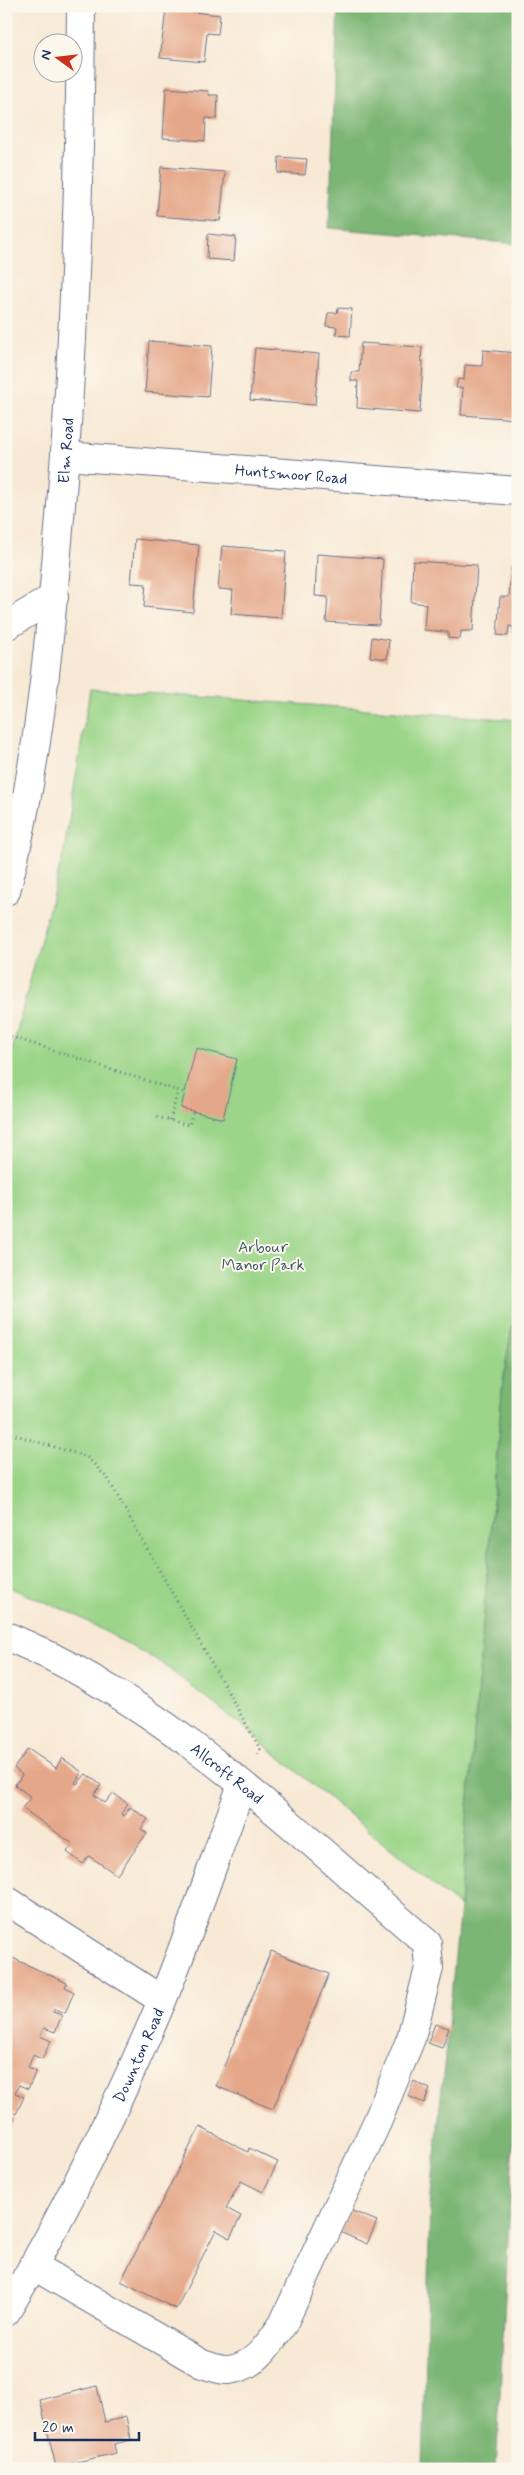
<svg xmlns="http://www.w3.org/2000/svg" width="524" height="2475" font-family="Mynerve,sans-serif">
<rect width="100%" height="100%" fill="#fbf7ec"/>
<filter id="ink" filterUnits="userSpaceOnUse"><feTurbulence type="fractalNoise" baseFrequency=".02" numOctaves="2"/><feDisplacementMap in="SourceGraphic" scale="10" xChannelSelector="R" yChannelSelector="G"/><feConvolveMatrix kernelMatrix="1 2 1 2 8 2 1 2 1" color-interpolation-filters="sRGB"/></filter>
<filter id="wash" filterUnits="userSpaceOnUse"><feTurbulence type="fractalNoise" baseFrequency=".0096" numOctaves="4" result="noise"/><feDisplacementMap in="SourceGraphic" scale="20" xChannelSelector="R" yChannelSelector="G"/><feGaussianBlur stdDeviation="1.12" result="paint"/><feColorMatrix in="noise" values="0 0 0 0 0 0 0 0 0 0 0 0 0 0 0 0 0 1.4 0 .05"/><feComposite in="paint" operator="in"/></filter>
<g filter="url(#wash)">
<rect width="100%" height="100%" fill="#f8e9d5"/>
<path fill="#9bd589" stroke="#5b8274" d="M90 689 518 720V1293L503 1380 460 1907 241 1725 160 1662 72 1613 6 1586V1073L64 851Z"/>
<path fill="#7cb675" stroke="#4c726a" d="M338 6H518V244L329 228Z
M518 1293V2049L496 2469H423L430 2206 460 1907 503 1380Z"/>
<g id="blocks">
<path fill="#e5a789" d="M166 9 220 15 218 34 207 33 204 62 160 58Z
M166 88 208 91 209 95H218L217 119 206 118 205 141 163 138Z
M279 157 307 159 305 175 278 173Z
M161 167 225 172 220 221 157 216Z
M208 234 236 237 234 261 207 259Z
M338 308 352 309 350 336 336 335 337 327 326 326 328 313H337Z
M149 341 212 346 208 397 145 392Z
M361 343 422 347 421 361H423L420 413 357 408 358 381H351V372H359Z
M255 348 319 354 315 405 250 400Z
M483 350 518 353V419L461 415 463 388H456L458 379 464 380 465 365 482 366Z
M135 539 199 545 193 612 144 607 146 584 131 583Z
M222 546 286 551 281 618 231 614 233 590 218 589Z
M317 554 383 559 379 625 326 622 328 597 315 596Z
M413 561 477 565 473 631H461L460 639 448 638V632L424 630 426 604 411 602Z
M511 567 518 568V640H514L513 627 509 626 508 636 497 635 500 597H509Z
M372 637 389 640 387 659 370 657Z
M196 1048 237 1059 223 1119 181 1108Z
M28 1749 56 1768 62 1758 82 1772 75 1783 77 1784 86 1774 101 1785 94 1795 105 1803 113 1793 128 1804 121 1814 124 1816 130 1807 148 1819 141 1829 147 1833 117 1875 89 1856 83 1864 67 1852 73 1844 22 1808 31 1797 15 1785 22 1775 14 1768Z
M271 1951 329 1974 273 2109 216 2086Z
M6 1955 67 1983 65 1987 74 1992 65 2013 55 2009 53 2012 62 2015 55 2032 44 2028 40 2036 51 2041 42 2059 33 2055 28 2068 36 2071 28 2089 19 2085 15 2093 24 2097 16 2114 6 2109V1993L9 1986 6 1985Z
M435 2024 449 2028 442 2048 428 2043Z
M414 2081 430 2089 424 2103 408 2096Z
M6 2114 15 2118 6 2136Z
M200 2127 248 2152 249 2148 278 2162 263 2192 241 2181 226 2208 241 2216 230 2238 216 2230 176 2309 121 2281Z
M350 2210 377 2221 367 2244 340 2232Z
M97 2386 105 2422 126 2417 131 2440 114 2444 116 2453 56 2467 40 2400Z"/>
</g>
</g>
<g filter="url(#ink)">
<use href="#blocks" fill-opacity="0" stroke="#687088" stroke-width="1"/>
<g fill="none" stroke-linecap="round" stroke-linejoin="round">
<g stroke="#687088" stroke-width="30">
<g id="minor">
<path id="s1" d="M66 456 518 491"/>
<path d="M6 626 54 597"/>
<path id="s2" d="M6 891C37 773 49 650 59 529 74 355 80 181 81 6"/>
<path id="s3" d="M6 1636C165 1701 298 1833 427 1943L429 1968 411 2038 378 2120 283 2324C269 2344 255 2367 229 2370 221 2371 210 2366 202 2364L34 2266"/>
<path d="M6 1900 162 2000"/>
<path id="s4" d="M6 2312C66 2213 116 2108 162 2001 191 1931 215 1857 242 1785"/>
</g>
</g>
<path stroke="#687088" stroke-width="3" stroke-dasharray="1 4" stroke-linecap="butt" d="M6 1035 185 1093
M157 1117 189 1125 193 1111
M170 1120 178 1091
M6 1432 87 1457 108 1479 260 1749 257 1755"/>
<use href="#minor" stroke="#fff" stroke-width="28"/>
</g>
</g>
<g text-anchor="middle" stroke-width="4" stroke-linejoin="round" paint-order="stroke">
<g font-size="16" fill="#1b2f5e" stroke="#fbf7ec">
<text dy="6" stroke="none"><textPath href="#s2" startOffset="445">Elm Road</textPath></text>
<text dy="6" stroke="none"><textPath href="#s1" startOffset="226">Huntsmoor Road</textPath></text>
<text dy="6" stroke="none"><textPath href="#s3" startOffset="261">Allcroft Road</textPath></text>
<text dy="6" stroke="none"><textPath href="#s4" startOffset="289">Downton Road</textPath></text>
</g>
<g font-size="16" fill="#3b5869" stroke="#fbf7ec">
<text x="263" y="1252">Arbour<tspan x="263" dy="18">Manor Park</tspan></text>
</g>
</g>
<rect width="524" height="2475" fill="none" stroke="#fbf7ec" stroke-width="25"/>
<g transform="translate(58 58) rotate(285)"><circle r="24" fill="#fbf7ec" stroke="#a1a7b3"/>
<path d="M0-4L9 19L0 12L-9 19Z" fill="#c8321e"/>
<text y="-8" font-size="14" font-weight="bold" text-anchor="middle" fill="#1b2f5e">N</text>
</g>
<path d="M35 2432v8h104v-8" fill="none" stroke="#1b2f5e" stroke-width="2.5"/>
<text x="42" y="2432" font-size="15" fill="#1b2f5e" stroke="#fbf7ec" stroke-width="4" paint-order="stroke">20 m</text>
</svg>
